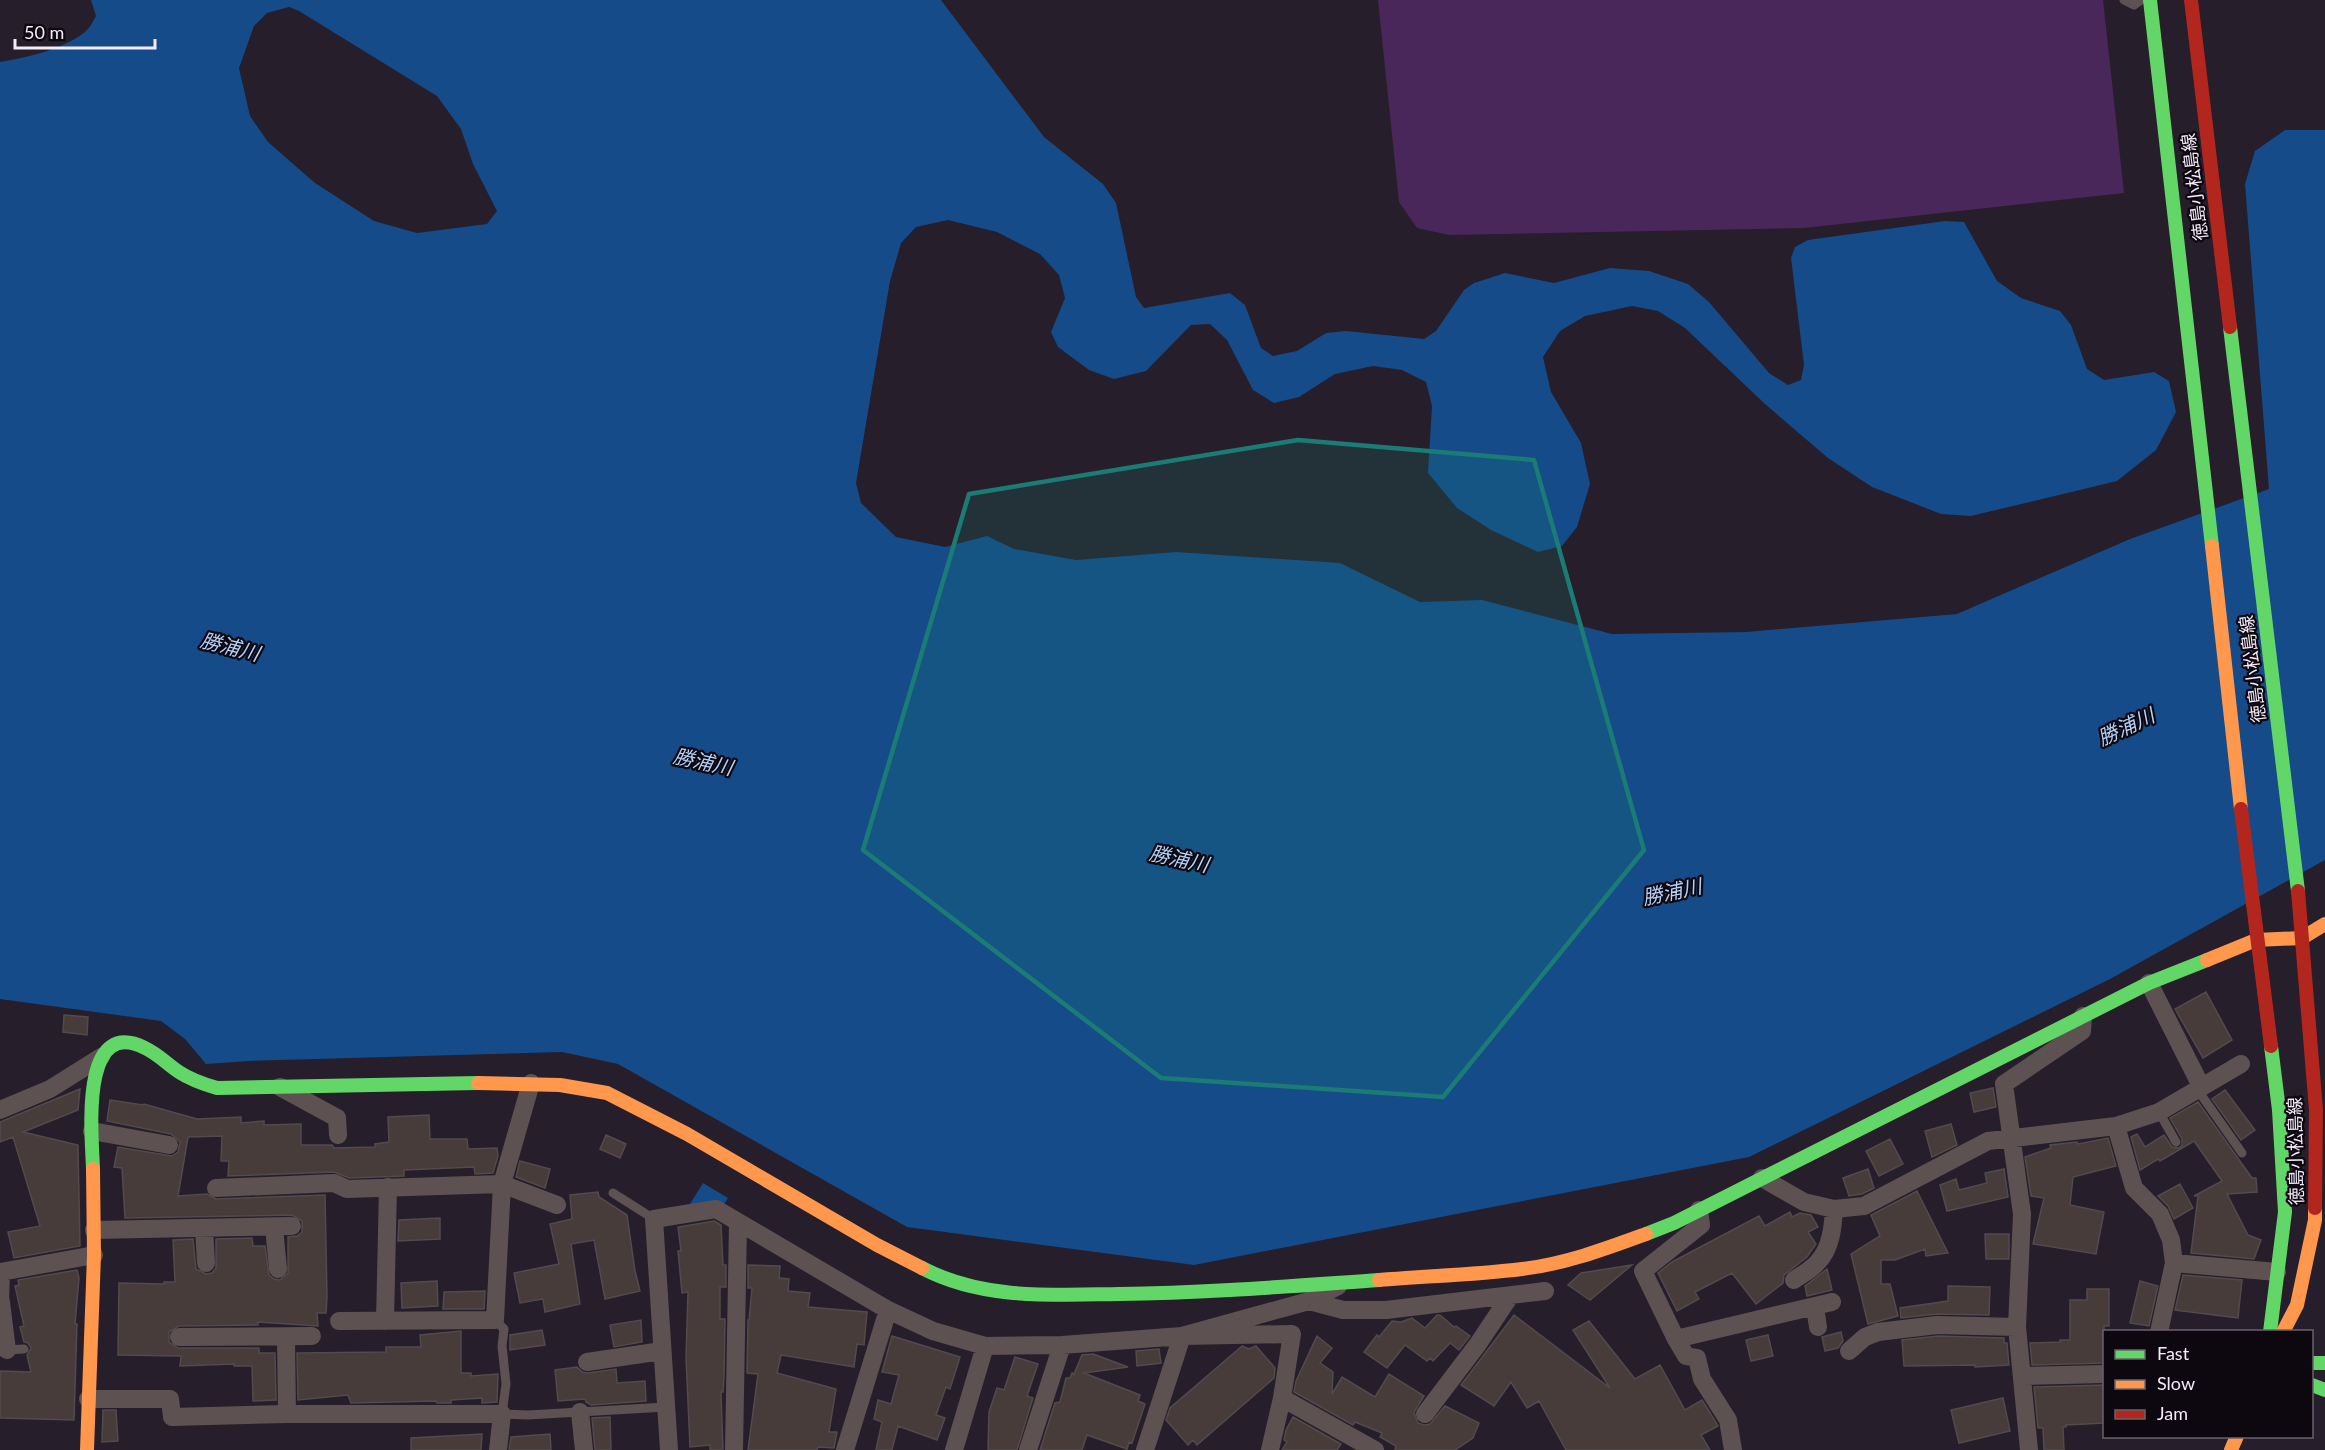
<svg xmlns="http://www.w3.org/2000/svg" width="2325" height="1450" font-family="Lato,'Noto Sans JP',sans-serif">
<rect width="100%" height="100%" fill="#261e2a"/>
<path fill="#4a275a" d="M1378 0H2103L2124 193 1804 228 1449 235 1417 228 1399 202Z"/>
<path fill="#144b88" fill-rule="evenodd" d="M91 0H941L1044 137 1103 184 1116 203 1136 297 1144 308 1230 293 1245 305 1261 348 1273 356 1297 351 1326 333 1346 331 1424 339 1436 331 1464 290 1474 283 1505 273 1554 283 1610 268 1649 271 1688 284 1709 302 1769 373 1788 385 1801 380 1804 365 1791 258 1795 247 1808 240 1945 221 1964 222 1997 281 2021 298 2060 311 2071 325 2087 369 2104 380 2154 372 2169 381 2176 412 2156 450 2117 481 1971 516 1941 514 1872 487 1828 458 1765 404 1685 328 1658 311 1632 306 1585 316 1560 331 1543 357 1551 392 1581 443 1590 484 1577 527 1562 546 1538 552 1491 530 1457 508 1428 473 1432 406 1426 382 1402 370 1373 366 1335 374 1299 397 1274 403 1253 390 1227 340 1210 324 1191 325 1146 371 1114 379 1089 370 1058 347 1051 332 1065 298 1059 275 1040 254 997 232 948 220 916 227 901 243 890 281 856 483 861 503 896 537 945 547 987 536 1014 549 1076 560 1176 552 1340 563 1420 602 1482 600 1612 634 1746 632 1957 614 2130 539 2269 489 2245 184 2255 151 2285 130H2325V860L2110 979 1749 1157 1194 1265 907 1227 618 1064 562 1052 249 1061 206 1064 185 1039 161 1021 0 999V62C28 57 62 50 85 32 90 28 93 21 96 16ZM289 7 299 11 437 96 461 129 473 164 497 211 487 224 417 233 374 221 315 183 268 142 250 116 239 68 254 26 267 13Z
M703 1183 728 1198 723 1206 688 1207Z"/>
<path fill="#473c3a" stroke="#524a4c" stroke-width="1.5" d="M2206 992 2232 1040 2203 1058 2175 1009Z
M64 1015 88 1017 87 1035 63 1032Z
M1993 1088 1996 1107 1974 1112 1970 1093Z
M80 1089 78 1110 23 1132 78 1145 80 1246 14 1258 8 1232 40 1226 13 1137 0 1142V1122Z
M2225 1090 2255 1130 2241 1140 2212 1099Z
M110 1100 143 1105 144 1104 197 1119 241 1117V1123L264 1121V1125L301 1124V1145H332L334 1148 375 1147V1144L389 1142 388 1117 429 1115 430 1139H467L468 1149 497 1148 498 1156 493 1173 475 1174 474 1167 404 1170V1176L349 1178 334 1172 228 1176 229 1161H221L222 1136 188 1137 178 1196 207 1194 216 1199 325 1195 327 1297 326 1313H317L318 1326 258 1322V1325L179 1326 169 1332V1342L178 1348H259V1353H275L276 1400 253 1401 252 1366H234V1364L180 1366 181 1356 118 1355 119 1283 164 1284V1282H175L173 1240 193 1239 196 1269 206 1274 212 1273 216 1268V1239L252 1238 253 1246H265L269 1275 274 1279 280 1280 288 1273V1237L297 1236 302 1232V1221L292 1215 125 1218 122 1168 114 1167 118 1147 172 1156 178 1152 180 1142 171 1134 107 1121Z
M2198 1102 2252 1178H2256L2257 1192 2227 1194 2248 1235 2261 1240 2254 1259 2191 1253 2198 1196H2194L2222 1181 2194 1141 2160 1161 2158 1159 2140 1170 2131 1137 2137 1134 2145 1147 2164 1135 2172 1147 2179 1148 2182 1145V1139L2170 1118Z
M1951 1124 1957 1145 1932 1157 1925 1131Z
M606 1135 626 1144 620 1158 600 1149Z
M2108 1138 2116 1166 2073 1177 2070 1205 2104 1212 2096 1254 2033 1244 2044 1198 2031 1196 2025 1157 2051 1148 2050 1145 2077 1142 2078 1144Z
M1890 1139 1903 1164 1879 1176 1866 1151Z
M520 1161 550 1169 545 1188 516 1177Z
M1868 1169 1874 1188 1862 1194 1849 1196 1843 1178Z
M2004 1169 2008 1197 1947 1211 1940 1185 1956 1179 1959 1190 1987 1183 1985 1173Z
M2180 1184 2193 1208 2174 1219 2168 1206 2158 1196Z
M1917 1191 1948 1253 1926 1256 1925 1249 1895 1260H1881V1284H1890L1898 1316 1868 1324 1851 1254 1880 1236 1871 1215Z
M598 1192 599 1197 627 1215 635 1271 640 1291 605 1299 594 1240 571 1244 580 1304 545 1312 543 1299 520 1303 514 1273 559 1264 550 1224 572 1219 570 1195Z
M1790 1212 1792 1217 1800 1213 1811 1215 1818 1227 1808 1232 1816 1244 1807 1257 1784 1275 1783 1283 1756 1304 1732 1273 1695 1292 1699 1299 1677 1311 1658 1273 1672 1262 1759 1216 1765 1226Z
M440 1218V1239L398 1241 399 1220Z
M714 1221 721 1225 723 1265H726V1287H720V1319H725L724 1377 723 1392H721L723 1450H710V1445L690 1447 686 1358 688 1292 682 1293 678 1251H681L678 1227Z
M1985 1234H2009V1259H1986Z
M748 1265 780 1266 779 1278 789 1279 788 1291 810 1293 808 1307 867 1312 864 1345 857 1344 854 1367 781 1355 777 1373 836 1389 829 1432H837L834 1448 818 1447 817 1450H748L758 1374 747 1373 748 1320H749L752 1288H748Z
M1632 1265 1590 1300 1568 1285 1581 1273Z
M1827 1269 1832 1290 1807 1296 1805 1286Z
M77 1270 79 1278 75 1324H77L74 1420 0 1418V1371L31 1372 27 1355 31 1348 28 1343 24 1342 20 1327 24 1326 15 1286 19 1285 18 1280Z
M2183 1275 2242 1280 2238 1318 2175 1310Z
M437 1281 438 1306 402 1308 401 1283Z
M2140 1281 2158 1286 2149 1326 2130 1323Z
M1948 1286 1990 1287 1989 1315 1937 1314 1901 1318 1900 1308 1948 1301Z
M2087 1289H2109V1326H2104V1363L2032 1365 2030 1343 2060 1342V1340H2070V1300H2087Z
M485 1291 484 1309H443L444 1292Z
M1437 1315H1440L1454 1327 1456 1326 1470 1336 1459 1350 1450 1343 1433 1361 1430 1358 1427 1361 1405 1345 1387 1368 1364 1352 1377 1335 1379 1337 1392 1321 1401 1322 1412 1318 1425 1328Z
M1514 1315 1610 1388 1573 1330 1589 1321 1635 1379 1660 1365 1685 1410 1702 1400 1709 1411 1718 1426 1701 1435 1710 1450H1566L1539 1401 1527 1408 1511 1382 1494 1406 1461 1385Z
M641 1320 642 1342 614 1347 610 1325Z
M542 1330 545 1345 510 1350V1335Z
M461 1331V1373H471V1376L498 1374 497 1402 482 1403V1398L451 1400V1403H437L436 1401 351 1403 348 1395 298 1400 297 1353 386 1352V1347H421L420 1335Z
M1841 1332 1843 1341 1838 1348 1825 1351 1822 1337Z
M1768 1335 1773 1356 1751 1361 1746 1340Z
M892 1336 960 1357 950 1389 946 1387 936 1415 945 1418 937 1440 898 1426 892 1450H876L882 1422 874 1419 878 1400 891 1404 899 1375 882 1372Z
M1317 1336 1332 1348 1320 1363 1333 1372 1332 1394 1342 1377 1375 1397 1389 1374 1424 1396 1414 1412 1418 1423 1424 1425 1430 1424 1445 1406 1479 1423 1473 1438 1455 1450H1395L1396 1446 1380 1437 1382 1433 1355 1422 1353 1425 1294 1392 1296 1381Z
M1938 1336 2004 1338V1343H2007L2009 1365 1975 1367V1365L1904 1366 1902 1340Z
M1242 1346 1249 1349 1256 1346 1275 1368 1274 1378 1197 1445 1193 1440 1188 1445 1166 1420 1170 1408Z
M1159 1349 1161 1363 1137 1366 1136 1351Z
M1093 1354 1128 1367 1084 1373 1140 1395 1138 1401 1145 1404 1132 1443 1129 1442 1127 1449 1087 1435 1082 1450H1040L1055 1403 1060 1402 1066 1378H1070L1072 1373 1074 1374 1082 1355Z
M1015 1357 1038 1364 1027 1396 1033 1398 1017 1450H988L989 1412 997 1388 1004 1390Z
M577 1367 582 1372 588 1373 616 1369 617 1383 645 1381 646 1401 591 1405 586 1402 585 1399 558 1401 555 1370Z
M2104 1385V1423L2066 1425V1427H2063L2064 1450H2044L2043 1428H2038L2034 1387Z
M2003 1398 2010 1431 1959 1443 1951 1410Z
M103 1410H116L118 1441 102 1442Z
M610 1417 611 1450H595L592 1418Z
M1293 1417 1341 1444 1337 1450H1282L1287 1442 1284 1440 1286 1430Z
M482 1434 481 1450H411V1438Z
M550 1434 551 1450H509L511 1437Z"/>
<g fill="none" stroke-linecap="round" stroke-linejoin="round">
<path stroke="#5e5152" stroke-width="9" d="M2124 0 2134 5 2141 0
M2197 1089 2242 1153
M2159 1112 2176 1142
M613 1193 654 1219
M495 1320 504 1329 502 1346 506 1384 502 1414 528 1415 666 1407
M6 1350 24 1349"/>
<path stroke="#5e5152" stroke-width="18" d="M2149 983 2201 1086
M280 1087 337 1118 338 1135
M0 1110 50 1089 101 1057
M2116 1126 2134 1188 2160 1214 2171 1240 2174 1263 2159 1332
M92 1131 169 1145
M1762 1178 1804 1202 1834 1209 1864 1206 1988 1141 2116 1126 2159 1112 2241 1064
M216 1188 334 1183 347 1189 502 1184 557 1205
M1699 1210 1701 1225 1643 1271 1676 1339 1832 1302
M274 1227 278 1269
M204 1228 206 1263
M94 1230 292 1226
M2174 1263 2277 1272
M1794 1280C1801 1275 1811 1270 1817 1263 1831 1249 1833 1227 1834 1209
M1309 1301 1343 1310H1386L1545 1291
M0 1302 1 1272 94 1255
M1 1302 7 1350
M1815 1307 1818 1327
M339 1321 495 1320 502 1184 531 1083
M385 1321 388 1187
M179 1337 312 1336
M286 1338 287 1414
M1676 1339 1686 1356 1697 1358 1702 1379 1728 1420 1733 1450
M1849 1351 1865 1337 1878 1332 1937 1325 2017 1327
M587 1362 662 1351
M2023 1376 2104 1374
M1282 1398 1375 1450
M88 1399H170L172 1417 287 1414H502L498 1450
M580 1412 584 1450
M1425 1414 1478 1344 1510 1296
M669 1450 654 1219 716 1209 888 1310 933 1331 985 1346 1062 1345 1182 1336 1309 1301 1338 1286
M734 1450 738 1222
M845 1450 888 1310
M954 1450 985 1346
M1028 1450 1062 1345
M1145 1450 1182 1336 1292 1334 1282 1398 1270 1450
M2029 1450 2017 1327 2022 1214 2004 1084 2082 1031 2083 1016"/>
<path stroke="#63d668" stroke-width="14" d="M2150 0 2212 546
M2230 327 2298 891
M93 1169C92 1136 79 1015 145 1048 158 1054 167 1064 179 1072 191 1080 203 1084 217 1088L478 1083
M1646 1234 1674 1223 2149 983 2207 960
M922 1268C983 1300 1052 1295 1119 1294 1206 1293 1292 1286 1379 1280
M2270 1332 2285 1212 2279 1110 2271 1046
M2312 1363H2325
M2312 1385 2325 1390"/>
<path stroke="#ff974d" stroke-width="14" d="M2212 546 2241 809
M2207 960 2256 940 2302 938 2325 924
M478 1083 560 1085 607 1093 687 1134 877 1245 922 1268
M1379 1280C1426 1276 1474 1275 1522 1269 1565 1264 1605 1249 1646 1234
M2283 1332 2297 1305 2315 1220V1208
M87 1450 94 1255 93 1169
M2231 1450 2237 1436"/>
<path stroke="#b3261e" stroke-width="14" d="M2191 0 2230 327
M2241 809 2271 1046
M2298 891 2316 1110 2315 1208"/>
</g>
<path fill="#1a7c75" fill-opacity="0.2" stroke="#1a7c75" stroke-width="4.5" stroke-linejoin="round" d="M1298 440 1534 460 1644 850 1443 1097 1161 1078 863 850 969 494Z"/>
<g text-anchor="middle" stroke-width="4.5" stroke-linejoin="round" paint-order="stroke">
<g font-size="18" fill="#f5ecfa" stroke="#0d0710">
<text transform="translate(2195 187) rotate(-97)" y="6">徳島小松島線</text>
<text transform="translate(2253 669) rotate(-97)" y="6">徳島小松島線</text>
<text transform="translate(2296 1151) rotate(-91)" y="6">徳島小松島線</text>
</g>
<g font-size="20" font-style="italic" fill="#b4d1f7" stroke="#0d0710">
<text transform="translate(230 647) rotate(14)" y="7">勝浦川</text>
<text transform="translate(2126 727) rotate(-25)" y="7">勝浦川</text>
<text transform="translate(703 762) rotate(12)" y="7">勝浦川</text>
<text transform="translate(1179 859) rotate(12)" y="7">勝浦川</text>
<text transform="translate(1672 892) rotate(-12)" y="7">勝浦川</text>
</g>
</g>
<rect x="2103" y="1330" width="210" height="108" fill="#0d0710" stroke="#6a636e" stroke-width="1.5"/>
<rect x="2115" y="1350" width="30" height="9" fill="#63d668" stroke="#6a636e" stroke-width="1.5"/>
<text x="2157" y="1360" font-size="18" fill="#f5ecfa">Fast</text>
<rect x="2115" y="1380" width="30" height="9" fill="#ff974d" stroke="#6a636e" stroke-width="1.5"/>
<text x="2157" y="1390" font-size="18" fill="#f5ecfa">Slow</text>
<rect x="2115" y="1410" width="30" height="9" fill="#b3261e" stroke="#6a636e" stroke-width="1.5"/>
<text x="2157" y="1420" font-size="18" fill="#f5ecfa">Jam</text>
<path d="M15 39v9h140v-9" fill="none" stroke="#f5ecfa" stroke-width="3"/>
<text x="24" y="39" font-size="18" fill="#f5ecfa" stroke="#0d0710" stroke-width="4.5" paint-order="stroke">50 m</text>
</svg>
